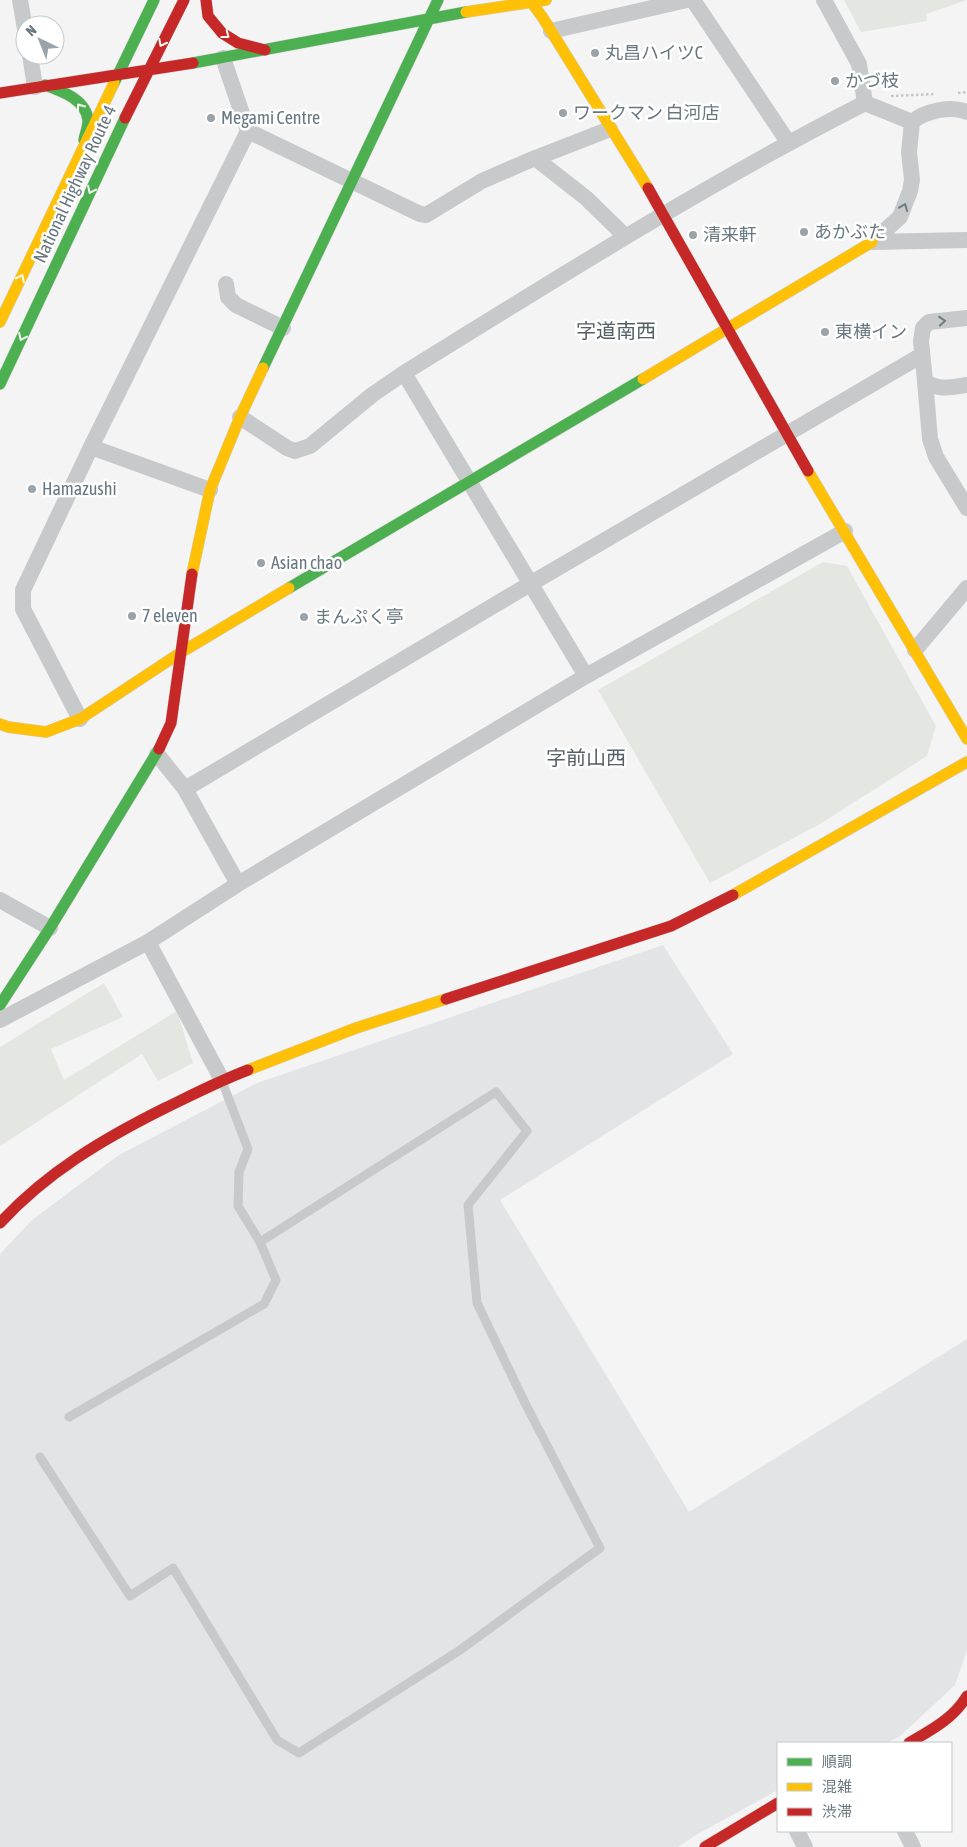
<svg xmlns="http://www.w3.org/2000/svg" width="967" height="1847" font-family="'Asap Condensed','Noto Sans JP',sans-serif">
<rect width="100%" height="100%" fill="#f4f4f4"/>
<path fill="#e3e4e5" d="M663 945 733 1054 500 1200 689 1512 967 1339V1650L955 1685 899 1737 885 1743H778V1790L696 1835 678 1847H0V1254L32 1220 119 1155 257 1083Z"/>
<path fill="#e4e6e1" d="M844 0H967L926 14 927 21 861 32Z
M823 562 847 566 936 726 927 756 820 824 710 883 598 690Z
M104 983 123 1017 51 1049 64 1080 177 1011 193 1063 158 1081 142 1054 0 1146V1047Z"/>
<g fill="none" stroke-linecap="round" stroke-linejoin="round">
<g stroke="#d0d1d1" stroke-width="12">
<path id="fast" d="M193 63 466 12
M114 83 154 0
M45 85C62 91 87 100 88 121 88 127 85 134 84 140
M263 368 438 0
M0 384 125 118
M289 588 643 379
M0 1005 50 928 159 749"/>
</g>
<g stroke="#d0d1d1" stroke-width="12">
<path id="slow" d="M532 3 543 18 648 188
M466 12 546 0
M0 322 114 83
M643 379 872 242
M808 471 967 739
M192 574 210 490 240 417 263 368
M0 724 8 727 46 732 80 719 180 653 289 588
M733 895 967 762
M248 1070 356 1028 446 999"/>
</g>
<g stroke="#d0d1d1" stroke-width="12">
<path id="jam" d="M206 0 208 16 222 33 238 43 265 50
M0 93 193 63
M125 118 184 0
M648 188 808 471
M159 749 171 723 192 574
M446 999 671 926 733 895
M0 1223C47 1172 103 1139 165 1108 192 1095 219 1081 248 1070
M909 1743C931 1730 953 1719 967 1696
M705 1847 778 1803"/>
</g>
<path stroke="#c5c6c7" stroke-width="2.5" stroke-dasharray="2.5 2.5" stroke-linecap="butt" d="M958 93 967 92
M891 96 936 94"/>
<path stroke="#c7c9ca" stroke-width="9" d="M69 1417 264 1304 276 1280 260 1242 238 1206 239 1172 248 1149 222 1081
M40 1457 130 1596 173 1568 277 1740 299 1753 460 1650 600 1548 525 1403 477 1303 468 1205 527 1131 496 1092 260 1242"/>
<path stroke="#c7c9ca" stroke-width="16" d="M20 0 25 29
M693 0 788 142
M824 0 859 64 865 103
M551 31 687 0
M30 55 35 87
M248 131 420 214 426 215 482 181 528 161 610 129
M535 158 586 198 625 236
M872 242 900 217 910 191 912 180 909 152 912 122C925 111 951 105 967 112
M872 242 967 240
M226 284 228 297 236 305 283 328
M967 318 929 322 923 328 921 341 925 381C938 391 952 387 967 385
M404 373 586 676
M925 381 930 439 936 457 967 508
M240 417 287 448 295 451 310 446 372 395 404 373C556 279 706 184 865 103L912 122
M91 447 210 490
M915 650 967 588
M80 719 23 609V590L91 447 248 131 223 58
M157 754 185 789 238 884
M185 789 530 584 922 355
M0 900 50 928
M148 942 222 1080
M0 1020 148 942 238 884 586 676 845 531
M797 1831 805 1847
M905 1831 913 1847"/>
<use href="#fast" stroke="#4caf50" stroke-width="11"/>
<use href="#slow" stroke="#ffc107" stroke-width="11"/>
<use href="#jam" stroke="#c62828" stroke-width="11"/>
</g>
<defs><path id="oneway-chevron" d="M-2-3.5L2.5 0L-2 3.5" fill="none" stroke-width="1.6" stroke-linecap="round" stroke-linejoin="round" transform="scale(1.25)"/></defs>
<g stroke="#f6fbf6">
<use href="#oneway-chevron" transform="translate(226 35) rotate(37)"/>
<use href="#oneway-chevron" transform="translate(162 43) rotate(117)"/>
<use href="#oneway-chevron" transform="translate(80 107) rotate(-125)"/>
<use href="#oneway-chevron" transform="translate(91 190) rotate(115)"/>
<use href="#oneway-chevron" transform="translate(21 278) rotate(-65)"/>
<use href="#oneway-chevron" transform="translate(22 337) rotate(115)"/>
</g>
<g stroke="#6d7b84">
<use href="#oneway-chevron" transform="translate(904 207) rotate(-68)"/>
<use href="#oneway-chevron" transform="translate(942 321) rotate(-5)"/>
</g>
<g fill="#99a3a9" stroke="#fff" stroke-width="2">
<circle cx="595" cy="53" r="5"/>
<circle cx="835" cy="81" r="5"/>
<circle cx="563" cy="113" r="5"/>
<circle cx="211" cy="118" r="5"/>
<circle cx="804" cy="232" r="5"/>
<circle cx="693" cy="235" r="5"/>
<circle cx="825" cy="332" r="5"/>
<circle cx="32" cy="489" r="5"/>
<circle cx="261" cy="563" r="5"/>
<circle cx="132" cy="616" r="5"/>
<circle cx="304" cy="617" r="5"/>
</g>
<g text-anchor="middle" stroke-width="5" stroke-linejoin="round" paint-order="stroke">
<g font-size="18" fill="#687780" stroke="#fff" text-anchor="start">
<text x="605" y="59">丸昌ハイツC</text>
<text x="845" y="87">かづ枝</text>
<text x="573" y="119">ワークマン 白河店</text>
<text x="221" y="124">Megami Centre</text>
<text x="814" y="238">あかぶた</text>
<text x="703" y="241">清来軒</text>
<text x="835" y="338">東横イン</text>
<text x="42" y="495">Hamazushi</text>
<text x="271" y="569">Asian chao</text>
<text x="142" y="622">7 eleven</text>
<text x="314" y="623">まんぷく亭</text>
</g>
<g font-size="18" fill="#687780" stroke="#fff">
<text transform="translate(75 184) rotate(-65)" y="6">National Highway Route 4</text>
</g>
<g font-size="20" fill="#556066" stroke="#fff">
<text x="616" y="338">字道南西</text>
<text x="586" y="765">字前山西</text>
</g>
</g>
<rect x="777" y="1742" width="175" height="90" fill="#ffffff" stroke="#c3c9cc"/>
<rect x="787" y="1758" width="25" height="8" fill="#4caf50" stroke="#c3c9cc"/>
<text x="822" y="1767" font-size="15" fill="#687780">順調</text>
<rect x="787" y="1783" width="25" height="8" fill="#ffc107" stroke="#c3c9cc"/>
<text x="822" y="1792" font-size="15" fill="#687780">混雑</text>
<rect x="787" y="1808" width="25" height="8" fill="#c62828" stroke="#c3c9cc"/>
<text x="822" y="1817" font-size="15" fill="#687780">渋滞</text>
<g transform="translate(40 40) rotate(317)"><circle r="24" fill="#ffffff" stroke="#c3c9cc"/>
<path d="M0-4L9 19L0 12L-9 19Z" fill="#99a3a9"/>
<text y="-8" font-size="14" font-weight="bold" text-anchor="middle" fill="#687780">N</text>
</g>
</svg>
